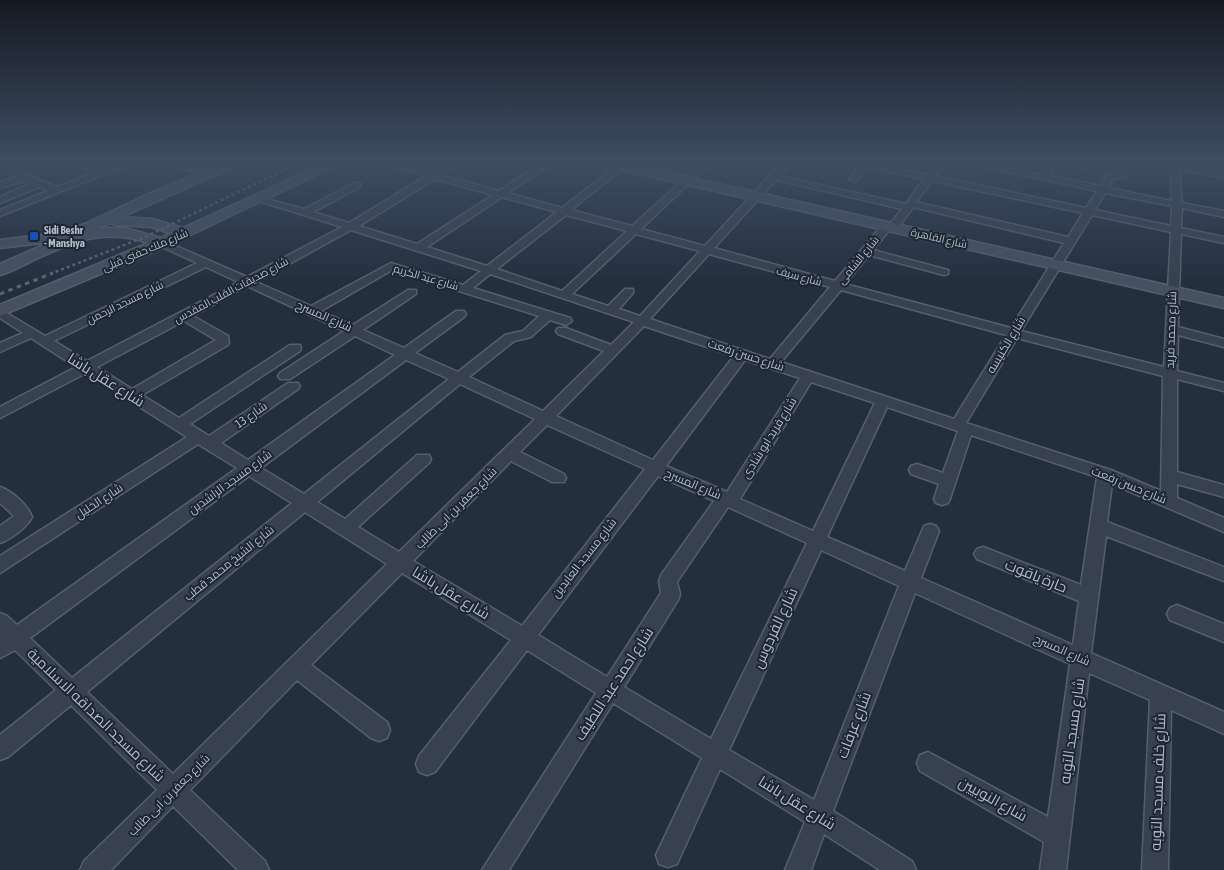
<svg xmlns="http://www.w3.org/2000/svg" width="1224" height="870" font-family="'Asap Condensed',Cairo,sans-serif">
<rect width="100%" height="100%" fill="#242f3e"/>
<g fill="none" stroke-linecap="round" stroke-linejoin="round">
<g stroke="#565f6c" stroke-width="3">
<path id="street" d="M68 160H79L102 170 127 160H139L0 216V210L48 191 39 187 0 203V197L31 183 25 181 0 188V182L17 177 9 174V170H15L57 187 94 173Z
M155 160H169L213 174 209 177Z
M372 160H386L432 173 453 160H463L441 175 499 191 546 160H556L508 193 562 208 624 160H633L571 210 632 226 705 160H714L641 229 705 246 784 160H793L780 176 906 204 924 179 867 167 857 181 854 182 849 179 859 166 841 160H858L927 175 939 160H947L935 176 1086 208 1097 191 954 160H971L1043 175 1046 160H1054L1052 176 1100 186 1107 175 1118 173 1120 167 1123 166 1127 169 1125 177 1113 179 1108 188 1172 201 1170 168 1139 160 1170 162V160H1178L1179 164 1224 172V178L1179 169 1182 203 1224 211V217L1182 208 1181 228 1224 237V243L1181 234 1178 327 1224 339V347L1178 335 1177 371 1224 383V391L1177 379V472L1224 485V497L1177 484V498L1224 518V532L1112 484 1107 522 1224 567V581L1106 536 1091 653 1224 712V734L1171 710 1168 870H1142L1150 700 1089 673 1066 870H1040L1044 842 920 771 917 763 920 755 928 752 1048 817 1070 664 915 593 833 811 912 861 916 870H880L824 834 811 870H785L805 822 720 769 677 864 668 867 659 864 656 855 702 758 613 703 509 870H482L596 693 527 650 435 772 427 775 419 772 416 764 419 756 511 640 402 573 311 665 387 722 390 730 387 738 379 741 371 738 297 680 190 790 265 861 269 870H238L173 806 111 870H80L84 861 157 790 71 705 8 757 0 760V735L56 690 15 650 0 658V613L7 616 17 625 237 468 198 444 0 573V556L187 437 86 373 0 418V407L76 367 31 338 0 352V343L23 333 0 318V309L45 336 197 263 158 245 157 243 162 240 247 277 342 227 259 201V197L304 209 354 183H360V187L313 212 349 223 426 176ZM435 179 493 195 417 244 359 226ZM776 180 902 209 890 224H883L835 281 714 248ZM932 181 1083 213 1068 237 916 202ZM1105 193 1172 206 1171 226 1095 210ZM502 197 557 212 487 266 427 247ZM913 207 1064 243 1011 328 845 284 869 255 944 275 948 274V270L873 250 890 229H897ZM566 215 627 231 562 291 497 269ZM1092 215 1171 232 1164 367 1021 331ZM351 230 481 271 463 285 391 263 311 306 256 282ZM636 234 700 251 640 316 619 309 633 293V289H625L608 306 572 294ZM709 254 830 287 770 359 650 319ZM206 267 238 282 87 361 54 341ZM392 270 539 316 523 331 505 335 458 372 415 353 464 317 466 314 464 311H456L404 348 363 330 416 294V290H408L353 325 321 311ZM490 274 634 322 611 345 566 328H558L556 331 558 334 604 351 543 411 469 377 514 341 531 337 550 320 566 325 572 321 570 318 473 288ZM247 286 344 331 280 373 278 376 280 379H290L355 336 395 355 248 460 221 443 298 389 300 386 298 383H288L209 436 190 424 300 351 301 348 300 345H290L179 418 142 395 228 345 229 342 228 336 193 316ZM841 290 1006 335 954 419 781 362ZM184 321 216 340 132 389 97 367ZM644 326 734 356 653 460 556 416ZM1017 338 1163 376 1161 491 1111 470 966 423ZM406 360 449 379 304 494 261 468ZM745 360 800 378 727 492 666 466ZM811 382 875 403 813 531 740 499ZM460 384 535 419 399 552 358 527 429 463 431 459 429 455H417L345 519 317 502ZM887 407 958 431 943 473 917 464 911 466 909 470 911 474 939 484 934 499 936 503 942 505 948 503 950 499 971 435 1097 477 1081 585 983 547 977 549 974 554 977 559 1079 601 1073 645 921 578 939 531 936 526 930 524 924 526 905 571 827 537ZM547 425 645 469 522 626 413 561 511 461 552 482H564L566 478 564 474 520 452ZM249 476 292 503 72 678 30 638ZM658 476 714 501 661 575 659 581 661 593 607 677 538 635ZM728 507 807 543 711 739 624 687 678 600 680 594 677 582ZM305 512 387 564 173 774 87 692ZM821 550 899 586 814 800 729 750Z
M671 160H681L662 176H656V172Z
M1081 160H1089L1086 168H1080Z
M1208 160H1224V165L1209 162Z
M0 487C12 491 28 505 32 517 27 527 11 539 0 543V526L14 516 0 503Z
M1177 605 1224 624V642L1170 620 1167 614 1170 608Z"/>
</g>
<g stroke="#565f6c" stroke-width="3">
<path id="secondary" d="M232 160H249L122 217 152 219 183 228 332 160H348L167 246 0 316V305L148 243C105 228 75 241 36 259 24 265 12 272 0 275V264L50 242 0 248V240L48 234 85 224 148 194ZM110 223 116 225 151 227 170 233 161 238 125 228H99Z
M590 160H613L1224 298V308L596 164Z"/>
</g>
<use href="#street" fill="#38414e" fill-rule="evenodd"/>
<use href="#secondary" fill="#465061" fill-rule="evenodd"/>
<path stroke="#5a6575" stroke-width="2.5" stroke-dasharray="3 3" stroke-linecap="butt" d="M50 274 145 237 305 160"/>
<path stroke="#5a6575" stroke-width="3" stroke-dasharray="4.5 4.5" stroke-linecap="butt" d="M0 294 53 273"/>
</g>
<linearGradient id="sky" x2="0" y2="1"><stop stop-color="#141a22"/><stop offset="0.57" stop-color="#3f4d63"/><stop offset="1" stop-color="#3f4d63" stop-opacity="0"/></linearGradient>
<rect width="1224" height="282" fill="url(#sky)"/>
<rect fill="#1a4fb4" stroke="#1d2633" stroke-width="2" x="29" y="231" width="10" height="10" rx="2.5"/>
<g text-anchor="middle" stroke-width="4" stroke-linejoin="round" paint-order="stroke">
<g font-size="11" font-weight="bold" fill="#b4bcc9" stroke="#1d2633" text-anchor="start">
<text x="44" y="234">Sidi Beshr<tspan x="44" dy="13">- Manshya</tspan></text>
</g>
<g font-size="11" fill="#b4bcc9" stroke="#1d2633">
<text transform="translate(939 238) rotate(13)" y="4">شارع القاهرة</text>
<text transform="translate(145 250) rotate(-23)" y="4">شارع ملك حفنى قبلى</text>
<text transform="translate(858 260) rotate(-51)" y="4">شارع الشامى</text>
<text transform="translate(799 276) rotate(15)" y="4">شارع سيف</text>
<text transform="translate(426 277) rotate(16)" y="4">شارع عبد الكريم</text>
<text transform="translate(231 290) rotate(-28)" y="4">شارع صديقات القلب المقدس</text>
<text transform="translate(125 302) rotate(-26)" y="4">شارع مسجد الرحمن</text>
</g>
<g font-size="12" fill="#b4bcc9" stroke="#1d2633">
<text transform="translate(324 316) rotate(24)" y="4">شارع المسرح</text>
<text transform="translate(1171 330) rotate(-88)" y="4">شارع محمد فريد</text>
<text transform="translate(1006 345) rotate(-59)" y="4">شارع الكنيسه</text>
<text transform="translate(746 355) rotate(18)" y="4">شارع حسن رفعت</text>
<text transform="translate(251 415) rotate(-35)" y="4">شارع 13</text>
<text transform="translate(769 438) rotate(-58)" y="4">شارع فريد ابو شادى</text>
<text transform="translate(230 482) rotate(-36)" y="4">شارع مسجد الراشدين</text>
<text transform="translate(693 484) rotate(23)" y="4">شارع المسرح</text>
<text transform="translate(1129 485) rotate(22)" y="4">شارع حسن رفعت</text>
<text transform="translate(99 501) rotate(-33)" y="4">شارع الخليل</text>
<text transform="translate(456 508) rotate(-45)" y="4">شارع جعفر بن ابى طالب</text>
<text transform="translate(584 558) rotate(-52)" y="4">شارع مسجد العابدين</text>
<text transform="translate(229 563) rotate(-39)" y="4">شارع الشيخ محمد قطب</text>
<text transform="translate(1062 650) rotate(24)" y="4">شارع المسرح</text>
<text transform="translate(169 795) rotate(-45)" y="4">شارع جعفر بن ابى طالب</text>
</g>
<g font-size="15" fill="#b4bcc9" stroke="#1d2633">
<text transform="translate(106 380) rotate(32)" y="5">شارع عقل باشا</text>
<text transform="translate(1036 576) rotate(22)" y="5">حارة ياقوت</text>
<text transform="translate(451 593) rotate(31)" y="5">شارع عقل باشا</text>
<text transform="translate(775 628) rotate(-65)" y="5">شارع الفردوس</text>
<text transform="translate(614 684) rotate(-57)" y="5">شارع احمد عبد اللطيف</text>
<text transform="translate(96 715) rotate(44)" y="5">شارع مسجد الصداقه الاسلامية</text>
<text transform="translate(854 725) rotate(-69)" y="5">شارع عرفات</text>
<text transform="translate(1072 731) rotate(-82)" y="5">شارع مسجد التوبه</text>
<text transform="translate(1158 782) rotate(-88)" y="5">شارع خلف مسجد التوبه</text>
<text transform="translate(993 799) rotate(29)" y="5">شارع النوبيين</text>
<text transform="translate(797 803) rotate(32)" y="5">شارع عقل باشا</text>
</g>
</g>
</svg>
